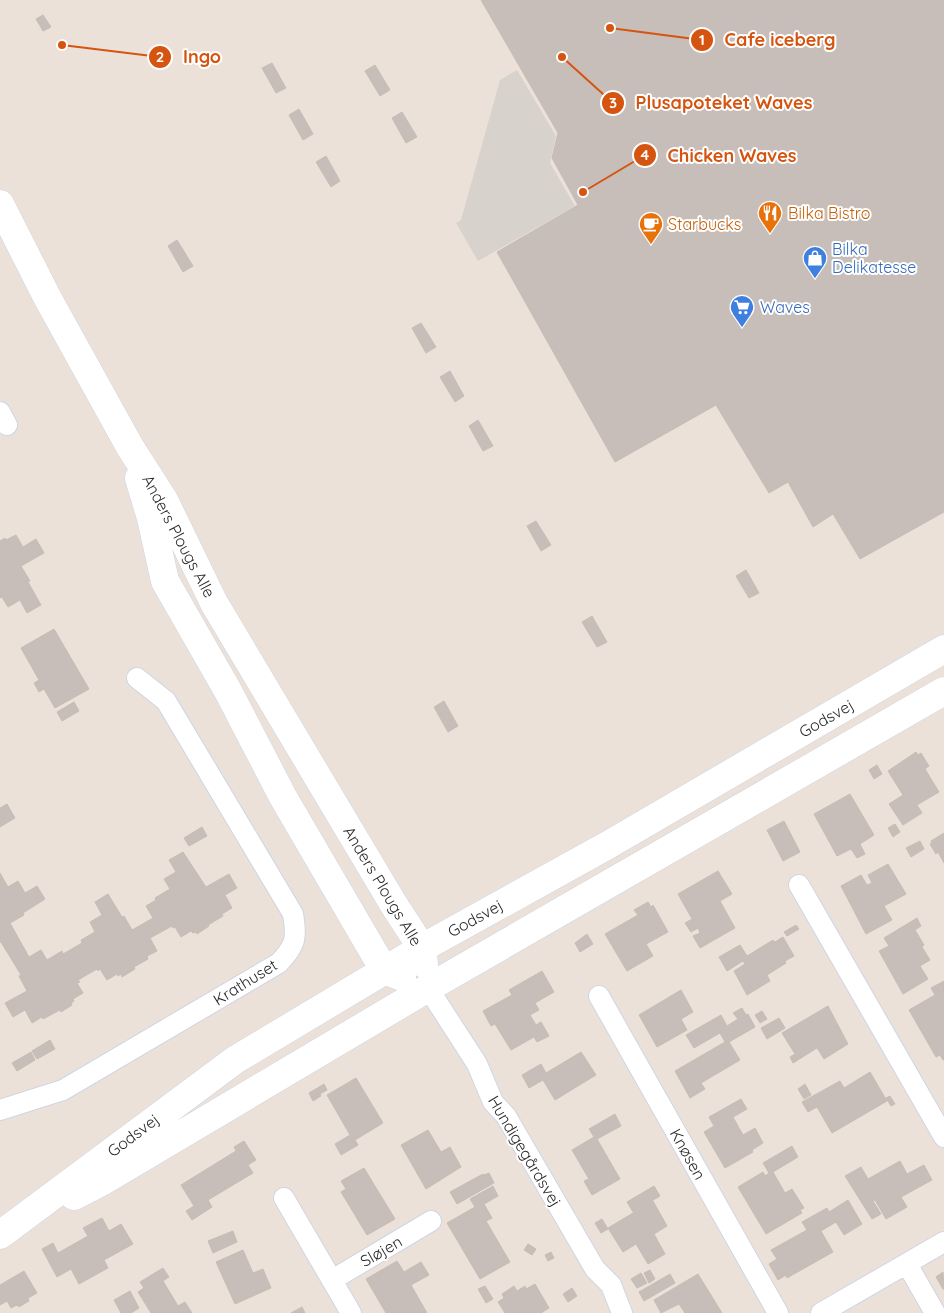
<svg xmlns="http://www.w3.org/2000/svg" width="944" height="1313" font-family="Quicksand,sans-serif">
<rect width="100%" height="100%" fill="#ece1d9"/>
<path fill="#d8d2cc" d="M517 70 556 136 550 163 575 206 478 261 456 223 461 220 500 80Z"/>
<path fill="#c7beb9" stroke="#c8bdb3" d="M481 0H944V512L860 559 833 514 813 527 788 482 769 493 716 405 615 462 497 252 578 205 552 158 558 133Z
M43 15 51 27 43 31 36 19Z
M272 63 286 88 276 93 262 68Z
M375 65 390 90 380 96 365 71Z
M299 109 313 134 303 140 289 115Z
M402 112 417 137 406 143 392 118Z
M326 156 340 181 331 187 316 162Z
M177 240 193 266 183 272 168 246Z
M421 323 436 347 426 353 412 328Z
M450 371 464 396 455 402 440 377Z
M478 420 493 446 483 451 469 426Z
M536 521 551 545 541 551 527 526Z
M16 535 23 547 36 539 44 553 21 566 30 581 28 582 41 605 27 613 20 600 8 607 2 597 0 598V541L5 538 6 540Z
M746 570 759 593 749 598 736 576Z
M592 616 607 642 597 647 582 622Z
M54 629 89 689 55 708 44 689 39 692 34 683 39 680 21 648Z
M444 701 458 726 448 732 434 707Z
M74 702 79 711 62 721 57 712Z
M916 752 918 755 921 753 929 766 925 769 939 792 917 805 922 813 903 825 889 804 903 795 888 771Z
M877 765 882 774 874 779 869 770Z
M850 794 874 835 860 844 865 854 857 858 851 849 837 856 814 814Z
M7 804 15 818 0 827V808Z
M784 821 800 852 783 861 767 830Z
M895 824 900 832 893 837 888 828Z
M202 827 207 836 189 846 184 838Z
M944 833V863L938 852 936 854 930 844 932 843 931 841Z
M920 841 924 849 911 857 906 848Z
M183 852 206 887 229 874 237 888 225 895 232 908 222 914 223 916 208 925 209 926 197 934 196 932 193 933 191 931 181 937 175 927 173 928 172 926 150 938 157 951 147 956 148 959 134 967 135 969 122 977 121 974 118 976 117 974 107 980 100 969 98 971 97 969 78 980 80 982 77 983 83 993 73 999 74 1001 71 1003 72 1005 61 1012 60 1010 43 1019 42 1017 32 1023 25 1010 13 1017 5 1003 27 991 19 976 21 975 1 942H0V873L8 887 18 881 25 893 37 886 45 899 23 913 24 915 10 923 29 957 41 950 47 960 62 951 63 954 82 943 81 940 95 932 90 922 102 915 95 902 108 894 122 917 124 916 132 930 153 918 146 906 156 900 155 898 170 889 164 879 176 872 169 860Z
M888 864 906 894 884 906 892 920 866 934 841 886 861 875 867 885 872 883 868 875Z
M718 871 732 894 720 901 735 928 700 948 693 936 700 933 698 928 691 932 685 923 692 919 678 894Z
M648 902 651 907 653 905 668 932 646 944 653 956 627 971 605 934 638 915 634 910Z
M917 918 921 926 915 930 924 945 922 947 930 960 920 966 928 979 903 994 879 951 889 946 884 938Z
M796 925 799 929 787 936 784 932Z
M587 934 593 944 580 952 575 943Z
M783 937 794 956 785 961 786 963 767 975 770 981 747 995 734 971 745 964 743 961 727 971 719 957 740 945 747 956 773 940 775 942Z
M542 971 554 992 535 1003 539 1010 530 1015 536 1025 541 1022 549 1036 537 1042 534 1037 511 1050 495 1024 491 1026 483 1011 512 995 509 990Z
M944 981V1060H943L940 1055 936 1057 909 1010 935 995 931 988Z
M681 990 693 1012 681 1019 687 1030 657 1047 639 1015Z
M828 1006 848 1044 824 1059 817 1048 793 1063 790 1057 795 1054 782 1033Z
M742 1008 746 1015 748 1014 755 1027 729 1042 740 1060 701 1083 705 1089 690 1098 675 1071 725 1042 720 1033 694 1048 686 1035 721 1015 727 1026 738 1019 733 1013Z
M762 1011 767 1019 760 1023 755 1015Z
M779 1018 785 1028 767 1039 761 1028Z
M50 1040 55 1049 37 1059 32 1051Z
M31 1052 35 1060 17 1071 12 1063Z
M581 1052 596 1075 555 1100 543 1080 529 1088 522 1075 541 1064 546 1073Z
M870 1072 887 1101 832 1133 817 1107 808 1112 802 1102 840 1081 844 1088Z
M356 1078 383 1123 355 1140 358 1145 341 1155 335 1144 350 1135 327 1095Z
M324 1084 327 1090 320 1094 321 1096 313 1101 309 1093Z
M805 1084 811 1095 804 1099 798 1089Z
M890 1096 895 1104 891 1106 886 1098Z
M741 1099 747 1109 733 1117 743 1135 755 1128 763 1143 752 1150 753 1152 725 1168 704 1132 714 1126 709 1117Z
M615 1114 621 1126 597 1139 620 1179 592 1195 584 1181 589 1179 572 1150 594 1137 589 1129Z
M428 1130 441 1152 450 1147 461 1167 426 1189 401 1145Z
M244 1141 256 1160 248 1165 253 1173 208 1200 212 1207 192 1220 186 1211 194 1206 181 1185 236 1151 234 1147Z
M792 1146 798 1157 773 1172 785 1193 792 1189 804 1208 800 1210 802 1213 766 1234 738 1187 763 1172 765 1176 769 1173 763 1163Z
M900 1161 907 1174 924 1165 932 1180 901 1197 907 1207 886 1219 875 1200 873 1201 881 1214 872 1219 845 1176 861 1167 868 1179Z
M364 1168 395 1219 367 1235 341 1192 346 1189 341 1181Z
M489 1173 494 1183 457 1204 450 1192 483 1174 484 1175Z
M493 1186 498 1196 484 1204 492 1218 486 1221 510 1262 480 1279 447 1223 475 1207 470 1199Z
M654 1186 660 1196 633 1212 627 1202Z
M848 1200 862 1224 844 1235 836 1222 821 1231 833 1252 787 1278 786 1275 778 1280 769 1264 777 1259 771 1250 807 1230 802 1222 827 1208 829 1212Z
M653 1201 667 1226 654 1234 665 1254 648 1264 636 1244 623 1252 608 1228Z
M102 1218 109 1231 121 1224 133 1244 104 1260 108 1268 79 1284 71 1269 57 1277 42 1249 53 1243 58 1253 88 1236 83 1228Z
M602 1219 608 1229 601 1233 595 1223Z
M233 1231 237 1242 213 1253 208 1241Z
M528 1244 536 1249 532 1255 524 1250Z
M243 1250 253 1273 263 1269 271 1288 235 1304 216 1262Z
M551 1252 554 1258 548 1261 545 1255Z
M397 1261 404 1272 421 1262 429 1275 411 1285 427 1313H386L366 1279Z
M163 1268 169 1277 163 1281 178 1306 185 1302 192 1313H151L138 1292 144 1288 140 1282Z
M650 1270 655 1279 649 1283 644 1273Z
M24 1271 37 1293 28 1298 29 1301 19 1307 17 1305 11 1308 7 1301 0 1305V1285Z
M943 1272 944 1289H943L936 1277Z
M641 1273 647 1283 637 1288 631 1279Z
M670 1274 675 1283 644 1301 639 1292Z
M698 1274 722 1313H685L679 1304 661 1313 654 1300Z
M535 1284 549 1308 541 1313H505L498 1302 504 1298 502 1294 514 1286 517 1291 525 1286 526 1289Z
M485 1286 493 1299 486 1303 478 1289Z
M572 1288 577 1296 568 1302 563 1294Z
M130 1291 139 1308 131 1313H121L114 1300Z
M302 1307 305 1313H291Z"/>
<g fill="none" stroke-linecap="round" stroke-linejoin="round">
<g stroke="#ced6e3" stroke-width="22">
<path id="street" d="M0 412 7 425
M799 885 944 1137
M428 988 477 1064 493 1102 506 1116 595 1269 611 1285 622 1313
M599 996 778 1313
M0 1110 63 1090 279 963C296 945 297 938 293 914L166 701 137 678
M284 1198 351 1313
M907 1264 935 1313
M332 1280 431 1221
M821 1313 944 1242"/>
</g>
<g stroke="#ced6e3" stroke-width="29">
<path id="secondary" d="M0 204 47 297 130 447 164 500 214 603 394 905 422 948 424 964
M139 478 151 518 165 581 228 691 283 797 384 970 402 977
M74 1196 103 1181 428 988 944 691
M0 1235 235 1060 422 948 608 845 944 649"/>
</g>
<use href="#street" stroke="#fff" stroke-width="20"/>
<use href="#secondary" stroke="#fff" stroke-width="28"/>
</g>
<defs>
<g id="restaurant-pin" transform="scale(1.25)"><path d="M0 17L-7.5 6A9.5 9.5 0 1 1 7.5 6Z" fill="#e8710a" stroke="#fff"/><path d="M-5-6h1v4h1v-4h1v4h1v-4h1v5L-1.5 .5V6h-2V.5L-5-1ZM5-6V6H3V1.5H1.5Q1.5-4 5-6Z" fill="#fff"/></g>
<g id="cafe-pin" transform="scale(1.25)"><path d="M0 17L-7.5 6A9.5 9.5 0 1 1 7.5 6Z" fill="#e8710a" stroke="#fff"/><path d="M-5.5-4.5H6V0H3Q3 3.5 0 3.5H-2.5Q-5.5 3.5-5.5 0ZM3-3.2v2h1.7v-2ZM-6 4.5H4V6H-6Z" fill="#fff"/></g>
<g id="shop-pin" transform="scale(1.25)"><path d="M0 17L-7.5 6A9.5 9.5 0 1 1 7.5 6Z" fill="#3f7fe0" stroke="#fff"/><path d="M-5-2.5h2.3a2.7 3.5 0 0 1 5.4 0H5L5.5 6h-11ZM-1.5-2.5h3a1.5 2.3 0 0 0-3 0Z" fill="#fff"/></g>
<g id="supermarket-pin" transform="scale(1.25)"><path d="M0 17L-7.5 6A9.5 9.5 0 1 1 7.5 6Z" fill="#3f7fe0" stroke="#fff"/><path d="M-6-5.5h2.5l.6 2H6L4.5 2H-2.5L-4.4-4H-6ZM-1.5 3.2a1.3 1.3 0 1 0 .1 0ZM3 3.2a1.3 1.3 0 1 0 .1 0Z" fill="#fff"/></g>
</defs>
<g fill-rule="evenodd">
<use href="#restaurant-pin" x="770" y="213"/>
<use href="#cafe-pin" x="651" y="224"/>
<use href="#shop-pin" x="815" y="258"/>
<use href="#supermarket-pin" x="742" y="307"/>
</g>
<g text-anchor="middle" stroke-width="4" stroke-linejoin="round" paint-order="stroke">
<g font-size="16" fill="#c56008" stroke="#fff" text-anchor="start">
<text x="788" y="219">Bilka Bistro</text>
<text x="668" y="230">Starbucks</text>
</g>
<g font-size="16" fill="#366cbe" stroke="#fff" text-anchor="start">
<text x="832" y="255">Bilka<tspan x="832" dy="18">Delikatesse</tspan></text>
<text x="760" y="313">Waves</text>
</g>
<g font-size="16" fill="#292929" stroke="#fff">
<text transform="translate(179 536) rotate(62)" y="6">Anders Plougs Alle</text>
<text transform="translate(826 718) rotate(-30)" y="6">Godsvej</text>
<text transform="translate(383 886) rotate(59)" y="6">Anders Plougs Alle</text>
<text transform="translate(475 918) rotate(-29)" y="6">Godsvej</text>
<text transform="translate(245 982) rotate(-32)" y="6">Krathuset</text>
<text transform="translate(133 1135) rotate(-37)" y="6">Godsvej</text>
<text transform="translate(525 1151) rotate(59)" y="6">Hundigegårdsvej</text>
<text transform="translate(688 1154) rotate(61)" y="6">Knøsen</text>
<text transform="translate(381 1251) rotate(-30)" y="6">Sløjen</text>
</g>
</g>
<path fill="none" stroke="#d5540f" stroke-width="2" d="M610 28L702 40M62 45L160 57M562 57L613 103M583 192L645 155"/>
<g fill="#d5540f" stroke="#fff" stroke-width="2">
<circle cx="610" cy="28" r="5"/>
<circle cx="62" cy="45" r="5"/>
<circle cx="562" cy="57" r="5"/>
<circle cx="583" cy="192" r="5"/>
<circle cx="702" cy="40" r="12"/>
<circle cx="160" cy="57" r="12"/>
<circle cx="613" cy="103" r="12"/>
<circle cx="645" cy="155" r="12"/>
</g>
<g font-size="15" text-anchor="middle" font-weight="bold" fill="#fff">
<text x="702" y="45">1</text>
<text x="160" y="62">2</text>
<text x="613" y="108">3</text>
<text x="645" y="160">4</text>
</g>
<g font-size="18" text-anchor="middle" font-weight="bold" fill="#d5540f" stroke="#fff" stroke-width="4" stroke-linejoin="round" paint-order="stroke">
<text x="780" y="46">Cafe iceberg</text>
<text x="202" y="63">Ingo</text>
<text x="724" y="109">Plusapoteket Waves</text>
<text x="732" y="162">Chicken Waves</text>
</g>
</svg>
